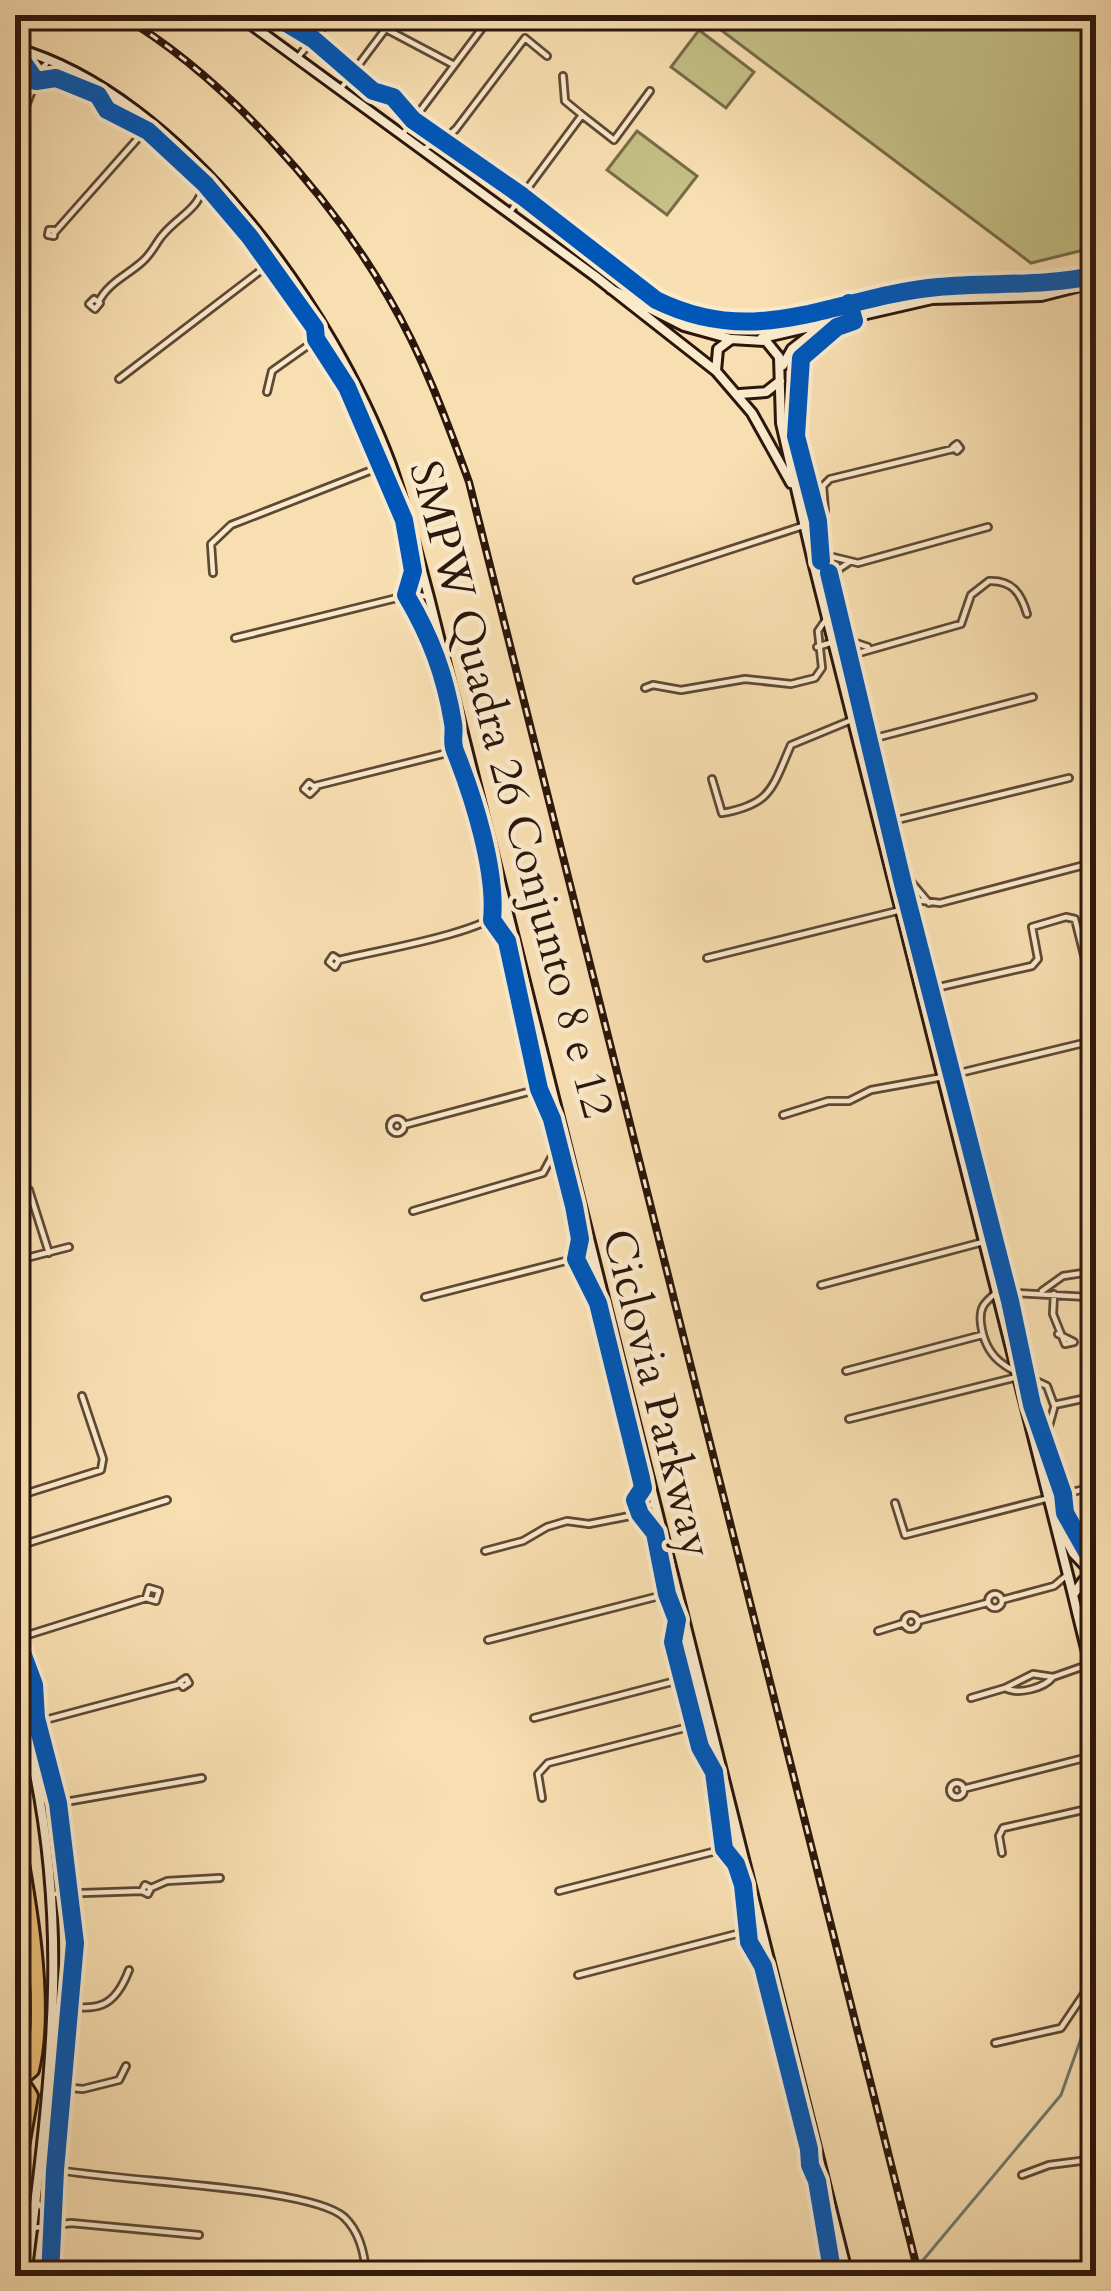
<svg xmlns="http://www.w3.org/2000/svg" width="1111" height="2291" font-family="Cardo,serif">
<rect width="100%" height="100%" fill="#f8dfb1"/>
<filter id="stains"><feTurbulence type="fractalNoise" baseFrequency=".00167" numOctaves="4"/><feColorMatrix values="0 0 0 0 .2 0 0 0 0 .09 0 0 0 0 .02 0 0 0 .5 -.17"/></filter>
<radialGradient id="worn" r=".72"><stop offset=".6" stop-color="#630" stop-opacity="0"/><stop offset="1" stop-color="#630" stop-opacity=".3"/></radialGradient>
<path fill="#c5c086" stroke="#786b48" stroke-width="3" d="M701 15H1096V247L1031 263Z
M699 30 754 72 726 108 671 67Z
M637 131 697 176 667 215 607 170Z"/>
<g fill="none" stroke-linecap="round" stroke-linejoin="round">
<path stroke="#707a6e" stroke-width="3" d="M919 2265 1061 2095 1096 1996
M910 2276 914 2271"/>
<g stroke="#5f4834" stroke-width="10">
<path id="street" d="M386 29 454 65
M298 57 333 15
M342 87 396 15
M582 115 614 140 650 91
M15 134 40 70 46 64
M402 135 492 15
M425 148 442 142 456 129 525 38 547 56
M510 212 582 115 565 101 563 76
M49 230H54V236L48 235Z
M55 232 140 136 141 117
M94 299 100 303 95 309 89 304Z
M99 301C109 282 128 275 143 261 151 254 155 245 161 237 181 212 201 212 206 175
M119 379 268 265 278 262
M267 392 272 371 327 332
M957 444 960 448 957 451 953 447Z
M816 562 829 556 858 563 988 527
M213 573 211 544 231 525 390 463
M637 580 818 521 825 511 823 486 830 479 953 449
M818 583 848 563
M235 638 413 594 429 597
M817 647 833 642 859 653 961 624 971 595 989 581C1012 580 1021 593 1027 614
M845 647 856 643 868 647
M645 688 653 685 681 690 745 679 791 684 815 678 822 668 818 631 827 618
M860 742 1033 697
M712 779 722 813C772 804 772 788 791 745L854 719
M309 783 316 788 310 794 304 789Z
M315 786 455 751 464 740
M878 818 897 820 1069 778
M894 880 912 883 929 903
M903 884 916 900 940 903 1096 862
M707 958 901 910
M339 960 335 967 329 962 333 956 339 960C379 950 479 934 505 910
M922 991 1032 966 1038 959 1032 927 1066 917 1075 919 1091 983
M783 1115 828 1101H849L871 1090 943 1077 1096 1040
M390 1126a7 7 0 1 1 14 0a7 7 0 1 1-14 0Z
M404 1125 539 1089 549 1092
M15 1193 29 1190 49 1253
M413 1211 543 1173 563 1136
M15 1261 69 1247
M821 1285 983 1242
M1042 1291 1063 1276 1096 1271
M1054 1294 1053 1314 1065 1344 1074 1342 1058 1334
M425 1297 581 1257 591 1248
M1088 1297 997 1292C984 1303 979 1307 981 1324 986 1365 1015 1371 1047 1386L1054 1405 1096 1396
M846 1371 982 1335
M849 1419 1017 1377
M1041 1455 1054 1408
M15 1475 21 1495
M15 1497 101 1470 103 1459 82 1396
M895 1503 905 1535 1096 1486
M15 1547 167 1500
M485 1551 523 1541 547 1527 567 1521 589 1524 640 1514 653 1503
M988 1601a7 7 0 1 1 14 0a7 7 0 1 1-14 0Z
M1002 1600 1054 1586 1067 1575
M904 1622a7 7 0 1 1 14 0a7 7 0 1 1-14 0Z
M918 1621 987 1603
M878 1631 904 1623
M15 1639 146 1598 156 1601 159 1591 149 1588 146 1598
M488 1640 667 1594 676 1599
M186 1678 189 1683 183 1687 180 1682Z
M1005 1688C1019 1695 1044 1688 1053 1677
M971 1698 1005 1688 1033 1674 1053 1677 1090 1664
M21 1714 45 1720
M534 1718 687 1678 694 1672
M27 1733 45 1720 180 1684
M950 1790a7 7 0 1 1 14 0a7 7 0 1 1-14 0Z
M963 1789 1096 1755
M41 1798 54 1804 202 1778
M542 1798 538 1774 548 1763 708 1722
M1002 1853 999 1836 1003 1828 1096 1807
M151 1888 148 1894 142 1891 145 1885 151 1888 167 1881 220 1878
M559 1891 724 1849 742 1854
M53 1894 142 1891
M578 1975 748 1931 763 1935
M55 2006C96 2009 113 2012 129 1970
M995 2043 1061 2028 1096 1976
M49 2086 83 2089 119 2080 126 2066
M42 2167C104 2182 308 2185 344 2217 360 2232 365 2255 366 2276
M1022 2175 1049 2165 1096 2159
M36 2201 55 2223
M33 2228 71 2223 199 2235
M822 2276H843"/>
</g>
<g stroke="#2c160b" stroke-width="14">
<path id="secondary" d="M238 15 595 276 716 371 752 413 791 483
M15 48C181 94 334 310 391 465 406 508 417 553 429 597L848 2276
M611 289 684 326 731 339 766 341 779 357 781 423 813 562 1073 1595
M762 338 932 299 1041 296 1096 282
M783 365 792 349 818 329
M716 371 718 349 730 340
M740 394 766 392 780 381
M1056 1520 1073 1553 1096 1577
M1096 1577 1083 1581 1073 1595 1077 1612 1096 1620
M1077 1612 1096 1689
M15 1695C76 1895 52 2073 26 2276"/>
</g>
<g stroke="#2c160b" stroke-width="18">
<path id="highway" d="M15 1825C28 1894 48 2002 32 2070L25 2076 15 2077
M15 1895 19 1972 15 2035
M15 2085 26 2088 31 2096 15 2186"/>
</g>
<use href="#street" stroke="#faeacc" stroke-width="4.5"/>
<use href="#secondary" stroke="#faeacc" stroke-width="8"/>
<use href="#highway" stroke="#ecc078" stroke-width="12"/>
<g stroke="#2c160b" stroke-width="8">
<path id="rail" d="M120 15C223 75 330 195 389 298 423 356 446 419 469 482L919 2276"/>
</g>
<use href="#rail" stroke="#faeacc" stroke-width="3" stroke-dasharray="9" stroke-linecap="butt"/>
<g stroke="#faeacc" stroke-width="26">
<path id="cycleway" d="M273 15 313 39 373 91 393 97 413 120 522 196 656 300C760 351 833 297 938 287 990 282 1045 287 1096 275
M15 60 22 61 36 81 56 78 98 95 107 110 148 131 205 184 250 237 315 328 316 339 347 387 404 520 413 571 406 595C431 637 445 675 453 723 455 733 451 741 455 751 473 796 497 871 492 920L507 941 539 1089 552 1119 574 1206 580 1239 576 1259 598 1303 641 1478 643 1488 635 1500 640 1514 655 1533 667 1594 677 1620 673 1642 700 1747 714 1772 724 1849 736 1864 743 1885 749 1942 763 1966 809 2149 810 2165 817 2181 833 2276
M821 561 818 521 796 436 801 358 837 327 854 321 849 303
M829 573 903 884 1010 1301 1032 1405 1063 1494 1065 1513 1096 1568
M15 1634 34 1685 36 1718 58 1803 75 1943 55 2170 50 2276"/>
</g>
<use href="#cycleway" stroke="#0057b8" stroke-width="18"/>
</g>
<g text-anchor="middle" stroke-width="9" stroke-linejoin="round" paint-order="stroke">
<g font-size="45" fill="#2c160b" stroke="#faeacc">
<text transform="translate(513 789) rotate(75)" y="16">SMPW Quadra 26 Conjunto 8 e 12</text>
<text transform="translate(659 1393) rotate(76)" y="16">Ciclovia Parkway</text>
</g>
</g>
<rect width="1111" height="2291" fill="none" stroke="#f8dfb1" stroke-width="60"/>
<rect x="18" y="18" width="1075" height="2255" fill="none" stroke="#2c160b" stroke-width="6"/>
<rect x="30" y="30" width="1051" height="2231" fill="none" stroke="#2c160b" stroke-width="3"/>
<rect width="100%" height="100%" filter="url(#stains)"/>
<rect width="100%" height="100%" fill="url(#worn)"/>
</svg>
